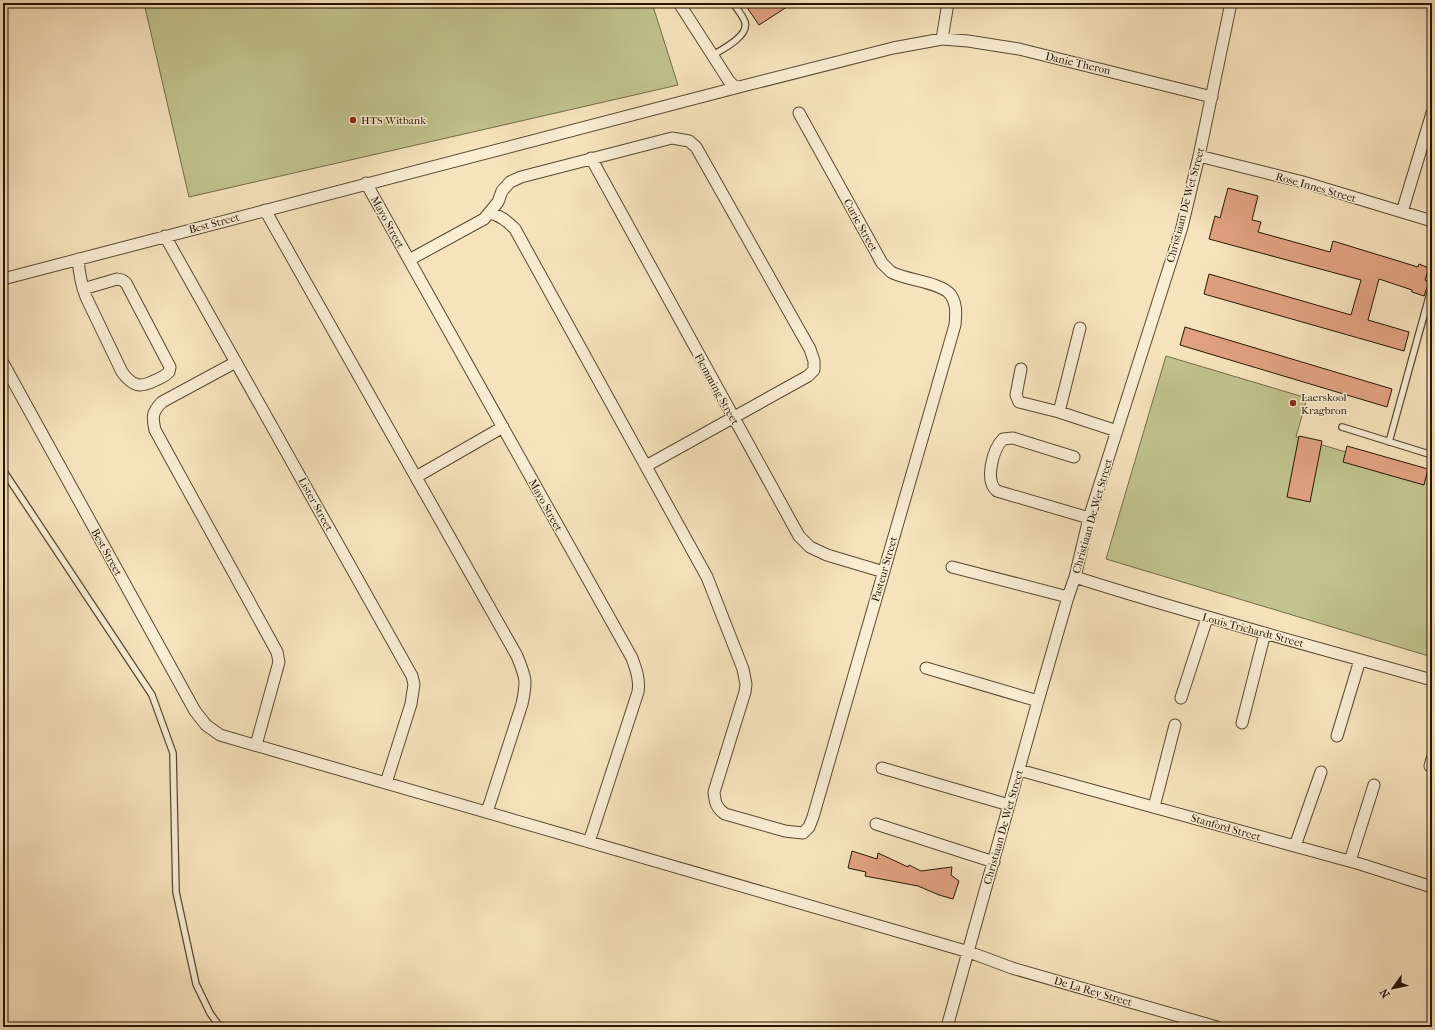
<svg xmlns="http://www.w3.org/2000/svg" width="1435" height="1030" font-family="'IM FELL French Canon',serif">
<rect width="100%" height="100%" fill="#f6e3bd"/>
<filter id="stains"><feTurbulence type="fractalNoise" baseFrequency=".005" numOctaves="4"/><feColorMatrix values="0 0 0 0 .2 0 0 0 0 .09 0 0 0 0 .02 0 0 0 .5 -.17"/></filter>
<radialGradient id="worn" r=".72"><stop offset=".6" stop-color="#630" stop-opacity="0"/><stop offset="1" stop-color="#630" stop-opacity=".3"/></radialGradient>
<path fill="#c1c38e" stroke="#746c48" d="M144 3H652L678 85 189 197Z
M1166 356 1307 398 1296 437 1432 478V657L1106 559Z"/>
<path fill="#e2a282" stroke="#261501" d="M744 3H793L759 25Z
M1228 188 1258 196 1252 220 1261 222 1258 232 1330 252 1333 241 1418 267 1419 264 1429 268 1425 280 1429 282 1424 296 1412 292V290L1379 279 1368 320 1409 332 1404 351 1204 294 1209 274 1351 315 1361 280 1209 239 1215 216 1220 218Z
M1185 327 1392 389 1387 407 1180 345Z
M1299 436 1322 441 1310 502 1287 497Z
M1347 446 1428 469 1424 485 1343 462Z
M852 851 877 859 878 853 908 867 909 865 921 871 952 867 951 875 959 881 953 899 939 895 918 886 865 876 866 872 848 868Z"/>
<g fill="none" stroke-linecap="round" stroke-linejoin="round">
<g stroke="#5a4830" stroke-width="8">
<path id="service" d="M713 55C723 49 749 36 745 22 743 16 737 9 733 3
M1342 427 1432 455
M1389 442 1432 286
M3 470 152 695 173 753 176 892 196 984 210 1013 220 1027
M482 1027H484"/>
</g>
<g stroke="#5a4830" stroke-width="13">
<path id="minor" d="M679 3 729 81 734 86 739 87 893 48 942 39 968 41 1019 49 1212 97
M942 39 948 3
M1199 156 1303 182 1432 221
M591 158 799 536 810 547 827 555 884 572
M366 183 632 658C636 669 640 680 638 692L589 842
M265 210 517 656C526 678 527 681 522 704L487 812
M1402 212 1432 113
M490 213C501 216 507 221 515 229L707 577 743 669 746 684 745 692 714 792C715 802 716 808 725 814L785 831 803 833 809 827 813 817 955 325C956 314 957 303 950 294 940 282 905 280 891 272 888 269 885 266 882 263L799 113
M165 236 412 676 414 684 411 704 386 783
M78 259C79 272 81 284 86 297L122 372C133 387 140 388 156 380 161 378 165 376 169 372L170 367 126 283 122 280 117 279 83 289
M409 260 484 219 498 202 502 191 510 182 521 177 672 138 689 141 696 147 810 349 814 361V370L808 376 646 466
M3 279 739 87
M236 362 162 402C152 412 152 417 155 430L277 652 279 662 256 745
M3 363 195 711 206 725 220 735 969 952 1012 968 1217 1027
M1021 369 1016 395 1019 402 1059 412 1117 431
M1059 412 1080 328
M1074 457 1013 438 1003 439C993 449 984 481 997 491L1089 518
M416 477 503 427
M952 567 1068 597
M1075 577C1193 615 1313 646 1432 680
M926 668 1038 701
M1181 698 1207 618
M1242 723 1265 633
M1337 736 1360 660
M1430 766 1432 759
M882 768 1009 805
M1019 770 1360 864 1432 887
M1154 807 1175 725
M876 824 994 862
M1295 846 1321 772
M1350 861 1374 785
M947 1027 1038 701 1068 597 1075 577 1089 518 1182 227 1199 156 1231 3"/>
</g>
<use href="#service" stroke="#f9edd4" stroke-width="5.5"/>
<use href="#minor" stroke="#f9edd4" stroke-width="11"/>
</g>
<g fill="#8f2418" stroke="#f9edd4" stroke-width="1.5">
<circle cx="353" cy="120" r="4"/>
<circle cx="1293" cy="403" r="4"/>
</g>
<g text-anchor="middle" stroke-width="3" stroke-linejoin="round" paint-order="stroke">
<g font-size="11" fill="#261501" stroke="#f9edd4">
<text transform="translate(1078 63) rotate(13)" y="4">Danie Theron</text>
<text transform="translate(1316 187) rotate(16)" y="4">Rose Innes Street</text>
<text transform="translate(1185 205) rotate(-75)" y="4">Christiaan De Wet Street</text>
<text transform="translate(388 222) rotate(61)" y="4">Mayo Street</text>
<text transform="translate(214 223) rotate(-15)" y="4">Best Street</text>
<text transform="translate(861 225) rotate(61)" y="4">Curie Street</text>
<text transform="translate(717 389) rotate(61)" y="4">Flemming Street</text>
<text transform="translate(316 504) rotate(61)" y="4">Lister Street</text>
<text transform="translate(546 505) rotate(61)" y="4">Mayo Street</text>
<text transform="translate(1092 516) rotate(-74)" y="4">Christiaan De Wet Street</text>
<text transform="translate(107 552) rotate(61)" y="4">Best Street</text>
<text transform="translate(884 569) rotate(-74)" y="4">Pasteur Street</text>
<text transform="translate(1253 630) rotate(15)" y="4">Louis Trichardt Street</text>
<text transform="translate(1003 827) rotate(-74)" y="4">Christiaan De Wet Street</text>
<text transform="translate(1226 827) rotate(16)" y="4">Stanford Street</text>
<text transform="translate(1093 991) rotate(16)" y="4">De La Rey Street</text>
</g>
<g font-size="11" fill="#261501" stroke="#f9edd4" text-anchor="start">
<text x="361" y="124">HTS Witbank</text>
<text x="1301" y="401">Laerskool<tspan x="1301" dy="13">Kragbron</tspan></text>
</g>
</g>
<rect width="1435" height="1030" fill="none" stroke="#f6e3bd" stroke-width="16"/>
<rect x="4" y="4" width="1427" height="1022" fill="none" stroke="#261501" stroke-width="2"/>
<rect x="8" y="8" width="1419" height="1014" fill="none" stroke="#261501"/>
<g transform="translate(1393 988) rotate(237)" stroke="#f9edd4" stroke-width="3" paint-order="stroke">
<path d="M0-3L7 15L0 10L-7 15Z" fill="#261501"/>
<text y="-6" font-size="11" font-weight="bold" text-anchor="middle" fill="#261501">N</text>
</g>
<rect width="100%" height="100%" filter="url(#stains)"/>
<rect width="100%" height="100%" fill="url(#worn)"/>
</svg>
